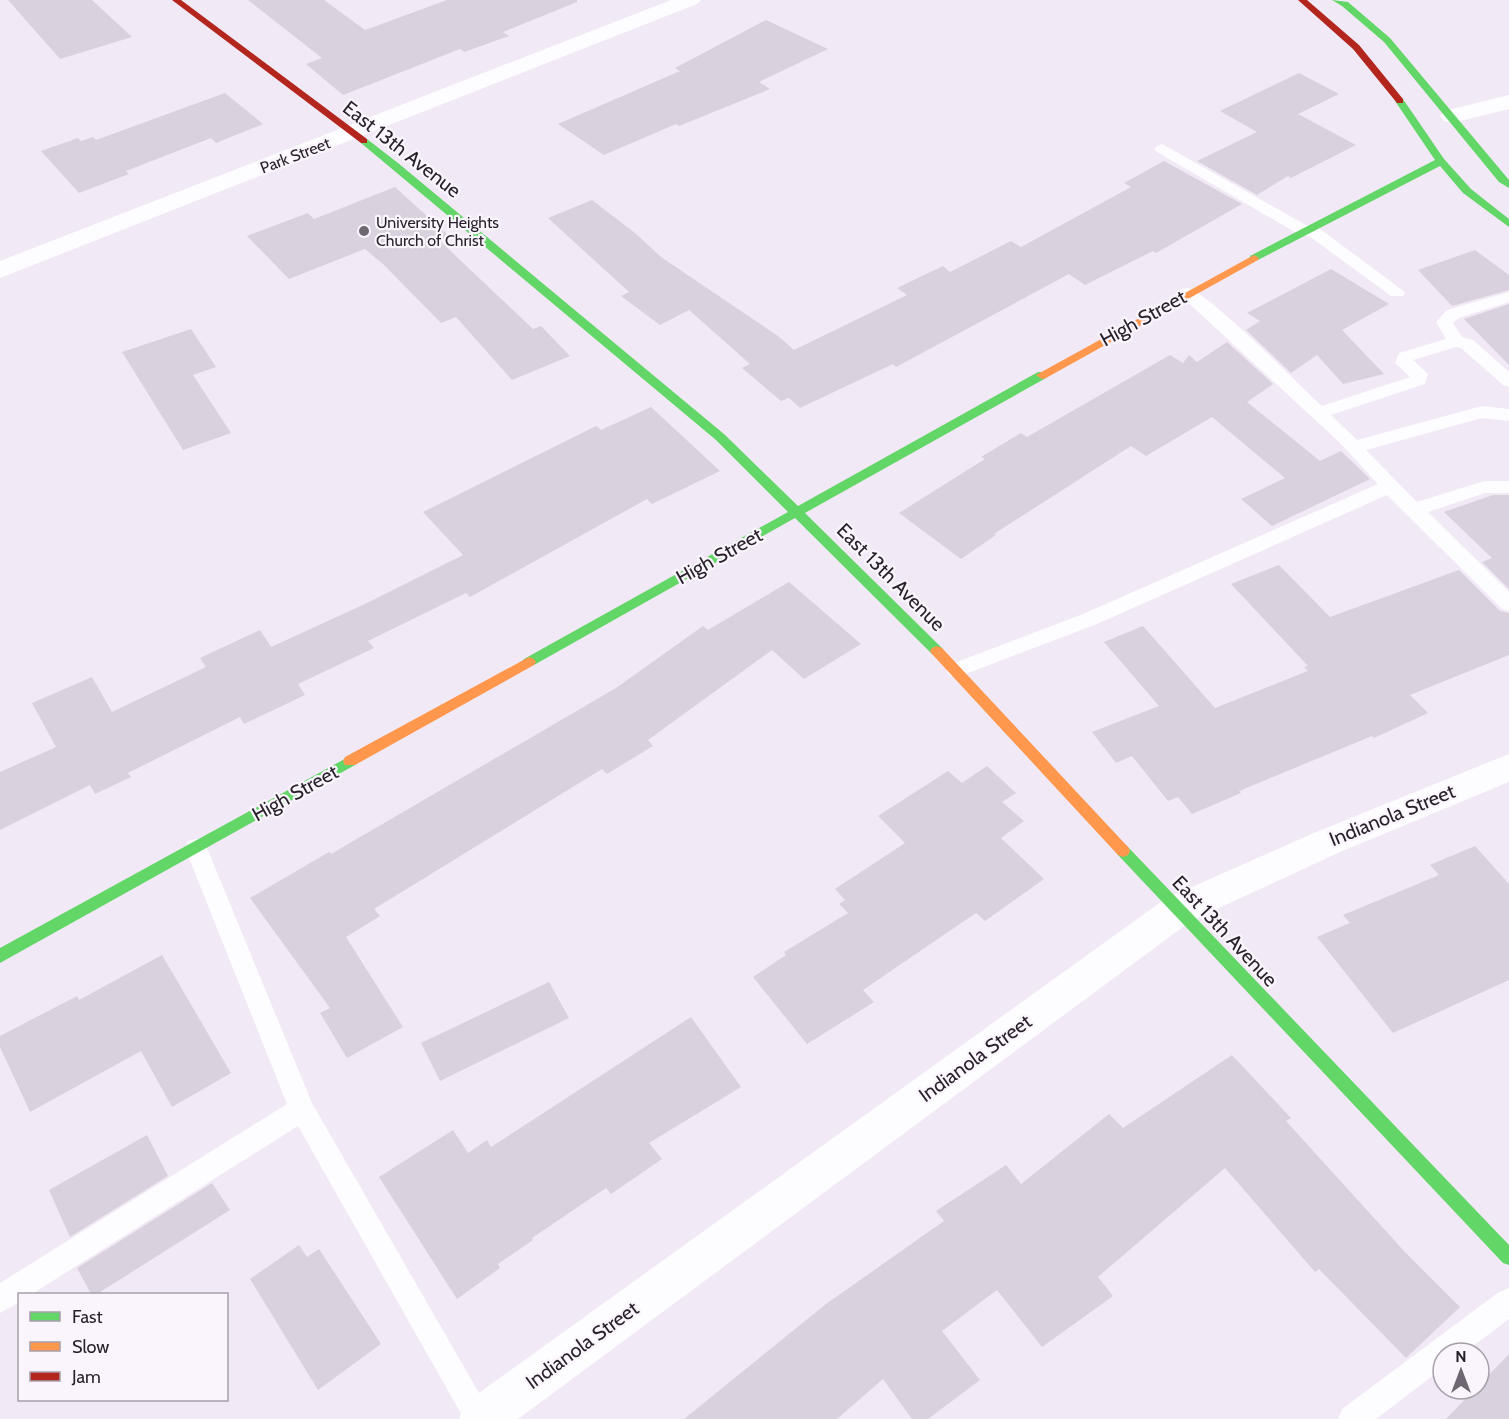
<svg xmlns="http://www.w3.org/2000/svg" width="1509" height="1419" font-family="Cabin,sans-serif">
<rect width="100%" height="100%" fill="#f2e9f6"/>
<path fill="#d9d1dd" d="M8 0H92L132 37 60 59Z
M248 0H324L365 30 447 0H577V2L503 32 509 36 464 52 460 49 343 95 306 64 322 58Z
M766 20 828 49 759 82 770 89 679 126 676 124 604 155 558 124 680 71 675 68Z
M1299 73 1339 94 1298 114 1356 145 1291 178 1288 176 1257 195 1197 161 1257 132 1220 111Z
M225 93 263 124 216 143 211 138 126 171 129 174 79 193 41 151 78 138 81 141 93 137 96 140Z
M1164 161 1242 204 1156 253 1153 251 1085 285 1069 274 896 367 893 364 800 408 789 398 781 401 742 368 750 364 689 310 660 325 621 296 629 292 548 218 592 200 635 233 661 257 778 336 794 350 907 295 897 288 943 266 950 272 1011 241 1021 247 1131 187 1124 183Z
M395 187 451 238 441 242 533 329 541 326 570 356 512 380 456 317 441 323 384 265 365 249 289 279 247 236 308 213 314 219Z
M1475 250 1509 275V290L1452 306 1418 270Z
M1331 269 1389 304 1342 330 1384 374 1343 384 1317 355 1291 373 1246 330 1260 321 1247 313Z
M1509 304V365L1464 319Z
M191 329 216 367 193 375 231 433 183 450 122 352Z
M1227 342 1273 384 1247 402 1320 461 1341 451 1370 479 1272 526 1241 499 1285 478 1212 417 1146 456 1131 446 994 534 996 535 961 559 899 513 985 459 981 457 1021 433 1027 437 1170 355 1183 363 1189 355 1197 362Z
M651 407 720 471 652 504 647 499 470 597 466 593 368 641 374 648 298 684 305 695 244 724 240 717 128 773 131 777 95 794 90 785 0 830V772L56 747 32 703 92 677 112 712 206 667 200 658 260 630 271 647 365 604 463 555 423 512 596 426 601 430Z
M1493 495H1509V589L1482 562 1492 558 1444 512Z
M1279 565 1330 617 1459 570 1500 611 1509 613V655L1410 695 1428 713 1374 738 1372 736 1239 791 1241 793 1192 814 1178 797 1168 801 1132 756 1116 763 1092 732 1159 706 1104 642 1143 626 1215 708 1308 671 1304 667 1308 666 1231 584Z
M789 582 861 644 804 679 772 650 648 740 653 746 607 774 602 769 374 909 380 916 346 937 403 1027 347 1058 320 1013 330 1008 250 898 329 852 331 854 616 688 703 626 708 630Z
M987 766 1016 793 1002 802 1024 821 1001 838 1044 879 985 921 976 913 863 990 874 1002 807 1044 753 977 786 955 784 952 848 913 839 904 845 900 835 889 905 843 878 816 948 771 962 783Z
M1475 846 1509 884V980L1393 1033 1317 937 1350 923 1343 915 1439 875 1430 865Z
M162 955 231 1073 172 1107 141 1051 30 1112 0 1047V1036L77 996 79 1000Z
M549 982 569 1018 440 1081 421 1043Z
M691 1017 741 1087 649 1143 662 1159 611 1194 606 1188 532 1238 533 1240 498 1264 500 1268 457 1299 379 1177 453 1130 468 1153 487 1140 491 1147Z
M1232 1055 1291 1118 1286 1121 1404 1251 1460 1307 1406 1358 1319 1269 1315 1272 1225 1168 1098 1277 1113 1296 1042 1347 997 1290 942 1331 980 1380 928 1419H912L883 1379 837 1419H684L826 1304 944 1221 936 1211 1006 1165 1021 1184 1109 1114 1123 1128Z
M147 1135 168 1176 70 1237 49 1190Z
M212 1183 230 1210 97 1294H91L77 1268Z
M299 1245 307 1257 319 1249 381 1344 318 1390 250 1279Z
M1509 1354V1419H1446L1475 1389H1479V1385Z"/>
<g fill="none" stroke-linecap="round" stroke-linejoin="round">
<path fill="#fdfcfe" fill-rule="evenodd" d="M1162 144 1306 225 1316 226 1405 292 1403 296H1391L1309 236 1300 235 1157 152 1154 149 1157 146Z
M1188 288C1209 293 1299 385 1322 406L1410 377 1395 363 1399 353 1446 339 1436 322 1447 310 1509 292V302L1459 318 1453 323 1462 337 1473 340 1509 372V387L1503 385 1461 348 1456 347 1413 360 1428 374 1425 384 1331 415 1357 440 1482 406 1509 409V421L1482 418 1366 450 1417 502 1484 481H1509V493H1485L1428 512 1509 592V611L1502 609 1387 495 1097 624 963 675 956 678 949 675 946 670 949 665 1083 614 1378 484 1339 442 1182 297 1180 293 1182 289Z
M196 839 204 841 207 848 312 1103 494 1419H464L298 1126 32 1294H20V1302L0 1313V1283L287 1104 185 848 188 841Z
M1509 1288V1319L1464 1353H1443V1368L1376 1419H1338L1342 1409 1499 1292Z"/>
<path fill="#fdfcfe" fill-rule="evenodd" d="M671 0H701L697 4 0 278V261Z
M1509 95V109L1452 123 1444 121 1440 116 1444 111Z
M1509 754V782L1340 852 1191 921 518 1419H459L465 1403 1165 899 1316 832Z"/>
<path fill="#63d668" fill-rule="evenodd" d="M1332 0 1348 2 1390 38 1509 180V188L1499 182 1384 42 1342 6Z
M1400 98 1403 99 1444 159 1471 189 1509 219V227L1463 193 1440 166 1258 260H1250V256L1435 160 1395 101Z
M361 139H367L398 163 724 434 798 506 1038 372H1046V378L805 513 942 648 944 651 942 654H932L795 518 534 665H524L522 662 524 659 788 512 716 440 361 143Z
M350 756 355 757 357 761 355 765 0 963V948Z
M1123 845 1128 847 1509 1245V1265L1503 1263 1118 855 1116 851 1118 847Z"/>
<path fill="#ff974d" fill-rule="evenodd" d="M1254 255 1259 258 1258 260 1046 378 1042 379 1036 375Z
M937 646 942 648 1128 847 1130 851 1128 855 1123 857 1118 855 932 654 930 651 932 648Z
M529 657 534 659 536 662 534 665 355 765H345L343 761 345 757Z"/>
<path fill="#b3261e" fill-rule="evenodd" d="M172 0H181L367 139V143H361Z
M1298 0H1307L1359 45 1403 99V103H1397L1353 49Z"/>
</g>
<circle fill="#6e6671" stroke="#faf5fc" stroke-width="2" cx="364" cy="231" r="6"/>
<g text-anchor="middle" stroke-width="4.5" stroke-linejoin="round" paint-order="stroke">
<g font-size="16" fill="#271f2a" stroke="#faf5fc">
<text transform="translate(295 155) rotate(-21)" y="6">Park Street</text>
</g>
<g font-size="16" fill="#271f2a" stroke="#faf5fc" text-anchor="start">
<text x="376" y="228">University Heights<tspan x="376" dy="18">Church of Christ</tspan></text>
</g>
<g font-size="20" fill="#271f2a" stroke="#faf5fc">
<text transform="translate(402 149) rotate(38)" y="7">East 13th Avenue</text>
<text transform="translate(1143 318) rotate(-29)" y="7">High Street</text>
<text transform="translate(719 556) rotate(-29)" y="7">High Street</text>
<text transform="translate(891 577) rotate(45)" y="7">East 13th Avenue</text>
<text transform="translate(295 793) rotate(-29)" y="7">High Street</text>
<text transform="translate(1392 815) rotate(-22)" y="7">Indianola Street</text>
<text transform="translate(1225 931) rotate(47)" y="7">East 13th Avenue</text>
<text transform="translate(975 1058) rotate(-36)" y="7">Indianola Street</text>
<text transform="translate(582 1345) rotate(-36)" y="7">Indianola Street</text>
</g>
</g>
<rect x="18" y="1293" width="210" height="108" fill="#faf5fc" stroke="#a69fa8" stroke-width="1.5"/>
<rect x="30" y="1312" width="30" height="9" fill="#63d668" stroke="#a69fa8" stroke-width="1.5"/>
<text x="72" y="1323" font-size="18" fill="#271f2a">Fast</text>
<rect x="30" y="1342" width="30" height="9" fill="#ff974d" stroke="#a69fa8" stroke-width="1.5"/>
<text x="72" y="1353" font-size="18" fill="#271f2a">Slow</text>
<rect x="30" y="1372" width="30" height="9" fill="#b3261e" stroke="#a69fa8" stroke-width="1.5"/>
<text x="72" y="1383" font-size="18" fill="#271f2a">Jam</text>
<g transform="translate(1461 1371)"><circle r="28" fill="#faf5fc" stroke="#a69fa8" stroke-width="1.5"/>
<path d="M0-4.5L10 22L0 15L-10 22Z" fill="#6e6671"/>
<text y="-9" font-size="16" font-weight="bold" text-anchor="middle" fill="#271f2a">N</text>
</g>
</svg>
